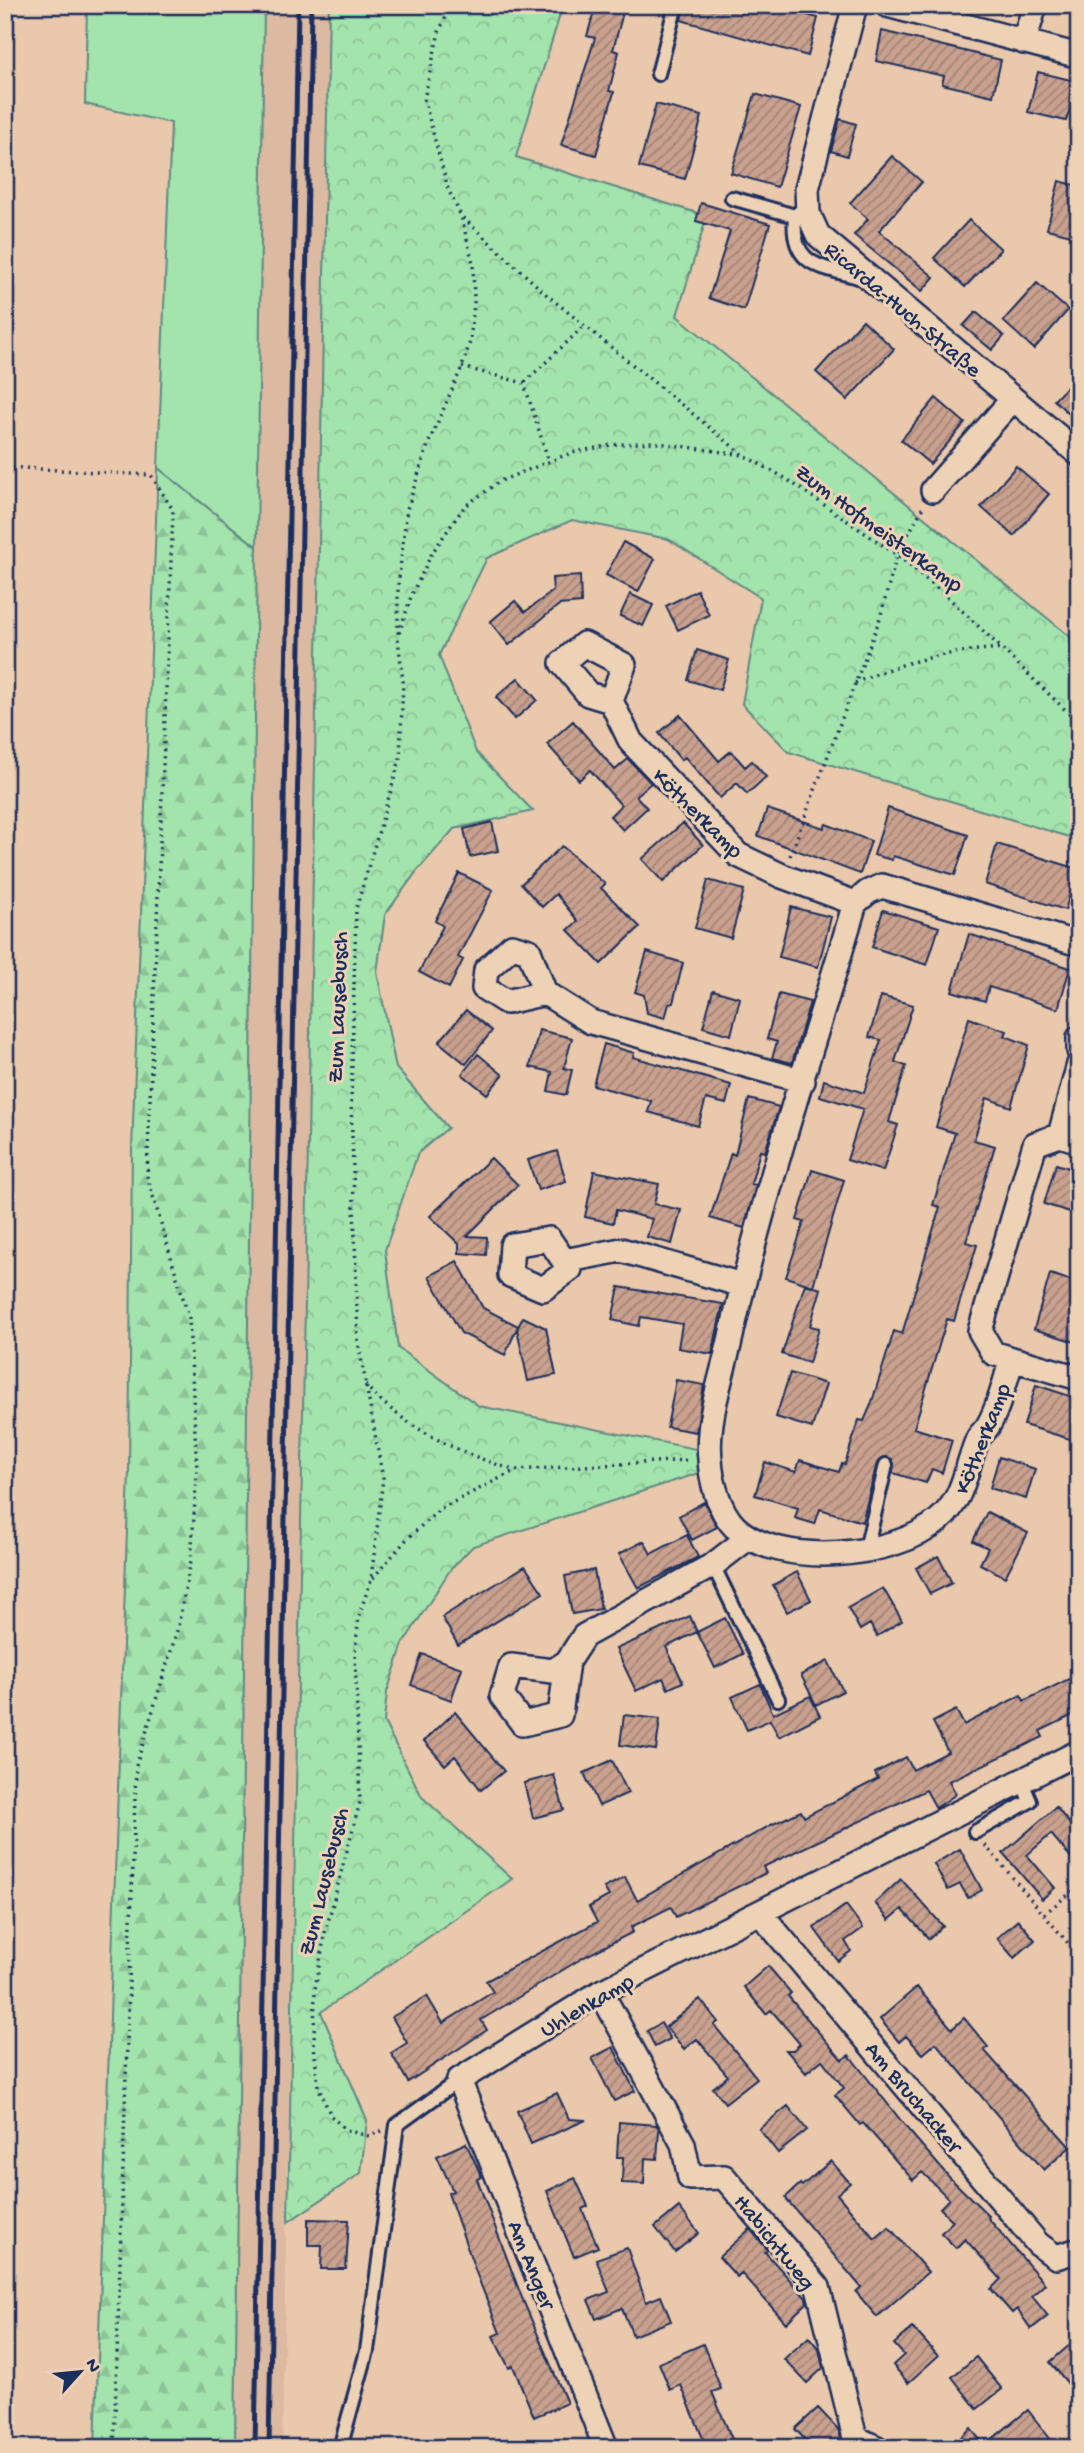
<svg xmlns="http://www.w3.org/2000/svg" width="1084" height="2453" font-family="'Gochi Hand',sans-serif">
<defs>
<pattern id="forest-firs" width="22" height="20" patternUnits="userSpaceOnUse" patternTransform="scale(1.75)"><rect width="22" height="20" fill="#a3e3ac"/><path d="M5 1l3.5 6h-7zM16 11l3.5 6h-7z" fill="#8cc396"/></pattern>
<pattern id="park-crowns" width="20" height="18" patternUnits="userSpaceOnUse" patternTransform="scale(1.75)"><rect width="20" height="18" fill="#a3e3ac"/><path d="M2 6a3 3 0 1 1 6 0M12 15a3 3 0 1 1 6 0" fill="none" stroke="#8cc396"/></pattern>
<pattern id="building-hatch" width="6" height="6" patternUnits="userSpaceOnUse" patternTransform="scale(1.75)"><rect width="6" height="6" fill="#caa18e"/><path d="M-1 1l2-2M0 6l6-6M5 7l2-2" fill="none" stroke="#a38477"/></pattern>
</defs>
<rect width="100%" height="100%" fill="#eac8ab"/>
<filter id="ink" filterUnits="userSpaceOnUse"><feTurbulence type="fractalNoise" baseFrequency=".0143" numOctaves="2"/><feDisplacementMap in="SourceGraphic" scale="14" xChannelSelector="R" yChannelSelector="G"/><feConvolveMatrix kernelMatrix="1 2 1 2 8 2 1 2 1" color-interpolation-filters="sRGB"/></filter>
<g filter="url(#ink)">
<path fill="#dcb9a1" d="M264 5H329L282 2448H235Z"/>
<path fill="#a3e3ac" stroke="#5f8985" stroke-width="2" d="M87 5H264L257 547 158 468 171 123 85 104Z"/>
<path fill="url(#forest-firs)" stroke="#5f8985" stroke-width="2" d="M158 468 257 547 235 2448H95L129 1472 132 1149Z"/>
<path fill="url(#park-crowns)" stroke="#5f8985" stroke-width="2" d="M329 5H563L516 157 707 216 677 316 1079 644V840L789 752 742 704 761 598 668 539 572 520 487 558 439 655 476 752 533 811 454 829 417 871 385 915 377 972 396 1068 448 1128 418 1153 385 1250 398 1348 479 1406 696 1449 699 1473 473 1546 450 1570 403 1644 387 1692 384 1722 422 1797 512 1879 321 2012 367 2120 361 2173 288 2222Z"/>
<path fill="url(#building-hatch)" stroke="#1b2f5e" stroke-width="2" d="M596 5H625L613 50 619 52 609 91 614 92 596 155 561 145 595 38 587 36Z
M685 5H771L818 18 808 56 681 20Z
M882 31 1001 60 993 96 942 84 944 76 876 61Z
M1038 72 1079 82V112L1070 109 1066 121 1028 112Z
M755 94 801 107 777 187 731 173Z
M656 104 702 116 685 179 639 167Z
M840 119 856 124 847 156 831 151Z
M892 156 922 182 879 231 934 277 922 291 854 235 868 219 850 203Z
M1059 181 1079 186V237L1047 229Z
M701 203 770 224 744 310 709 298 730 231 696 221Z
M969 220 1001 249 965 287 934 258Z
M1037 283 1068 310 1034 349 1003 321Z
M976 312 1004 336 992 350 963 326Z
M863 320 894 349 847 400 816 372Z
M1079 375V423L1054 400Z
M936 398 965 423 930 464 901 440Z
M1016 466 1049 494 1014 536 981 507Z
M623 542 655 559 638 592 606 575Z
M580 576 581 603 559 605 509 645 490 622 515 601 525 612 553 591 552 578Z
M697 590 709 615 678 630 666 606Z
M630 594 653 605 643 626 620 616Z
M697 650 729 660 720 690 688 680Z
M518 678 537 700 515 719 496 697Z
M680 715 719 761 731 751 745 767 752 761 766 777 747 794 737 783 720 798 685 757 681 760 659 733Z
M573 721 615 770 628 759 651 783 636 796 647 808 623 830 610 816 621 805 590 770 579 780 547 744Z
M888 808 968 835 955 875 893 856 892 860 874 855Z
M767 809 824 828 826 824 871 841 860 874 758 836Z
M492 822 498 851 470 857 464 829Z
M683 823 703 845 663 882 642 859Z
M997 844 1078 869 1065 910 985 884Z
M562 846 605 884 601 888 640 927 601 964 568 930 578 921 556 894 542 907 521 884Z
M459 873 493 890 458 957 463 960 449 988 419 972 443 926 435 921Z
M708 880 744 890 731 938 695 928Z
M791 907 831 917 818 967 779 957Z
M883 910 939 927 927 965 872 947Z
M969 934 1070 968 1058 1009 989 987 985 1001 952 991Z
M647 952 683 963 673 1003 669 1004 665 1018 647 1013 644 995 635 992Z
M713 990 740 998 731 1035 703 1027Z
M779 994 810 1002 792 1063 772 1058 777 1042 767 1039Z
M881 996 913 1005 895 1062 906 1066 889 1122 898 1125 883 1171 847 1160 863 1109 820 1096 824 1080 864 1093 881 1040 869 1037Z
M466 1010 492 1031 466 1064 439 1042Z
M969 1018 1007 1031 1005 1036 1029 1045 1011 1107 987 1098 974 1140 995 1146 966 1242 977 1245 954 1321 947 1319 914 1428 952 1440 942 1473 932 1469 926 1483 893 1473 892 1459 883 1457 877 1463 862 1522 820 1509 815 1524 795 1518 798 1508 755 1495 765 1462 796 1472 800 1460 839 1472 842 1463 845 1464 859 1420 864 1421 871 1405 894 1331 902 1334 940 1207 933 1205 955 1133 936 1127Z
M539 1030 572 1038 564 1068 572 1070 566 1095 548 1091 552 1072 530 1067Z
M604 1044 634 1053 633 1057 731 1085 726 1104 706 1099 698 1126 648 1112 651 1101 593 1085Z
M478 1054 503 1075 487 1094 462 1074Z
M749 1099 779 1107 765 1152 760 1151 751 1184 756 1185 744 1228 710 1218 731 1153 735 1155Z
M557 1151 566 1181 538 1190 528 1160Z
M491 1158 518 1185 467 1236 487 1237 486 1255 459 1253V1244L430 1216Z
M1056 1164 1079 1171V1215L1044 1204Z
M812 1170 844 1180 813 1286 786 1277 804 1222 797 1220Z
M594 1171 659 1184 654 1204 681 1210 672 1244 647 1237 652 1219 616 1210 613 1223 585 1217Z
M457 1261 483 1308 518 1326 505 1355 461 1333 429 1276Z
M1050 1274 1079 1283V1331L1075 1342 1034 1329Z
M805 1284 821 1289 810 1326 819 1328 809 1363 782 1354Z
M619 1287 723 1304 712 1354 678 1348 682 1324 641 1317 639 1326 612 1320Z
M523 1317 546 1328 556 1375 528 1381 517 1329Z
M790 1373 826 1384 812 1428 776 1417Z
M676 1380 704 1385 696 1432 667 1427Z
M1036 1385 1079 1399V1421L1073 1440 1024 1425Z
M999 1457 1035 1469 1026 1499 990 1488Z
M704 1502 717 1527 692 1540 679 1516Z
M987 1512 1028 1533 1005 1577 980 1564 988 1548 973 1541Z
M687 1535 698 1557 638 1588 619 1554 644 1541 651 1554Z
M938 1556 952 1583 930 1594 916 1568Z
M525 1566 543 1593 458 1645 442 1617Z
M594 1570 601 1609 572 1614 565 1576Z
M797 1572 811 1600 787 1612 773 1585Z
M883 1588 902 1621 877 1636 870 1624 860 1630 848 1608Z
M690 1616 697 1632 666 1647 683 1682 668 1689 663 1678 636 1691 616 1649Z
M725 1618 743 1654 715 1668 697 1632Z
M422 1654 462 1668 451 1700 411 1685Z
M828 1661 843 1691 816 1705 801 1675Z
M1079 1674V1712L1040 1731 1043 1737 949 1781 956 1794 936 1808 926 1790 763 1867 766 1873 676 1917 671 1907 631 1927 633 1932 584 1957 481 2020 487 2030 408 2082 391 2053 407 2043 392 2017 427 1996 443 2023 493 1992 486 1981 597 1922 589 1907 609 1896 604 1888 625 1877 637 1900 771 1825 801 1811 804 1817 878 1779 875 1773 906 1757 913 1770 948 1752 933 1722 956 1710 964 1725 1021 1695 1024 1701Z
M760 1684 773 1714 810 1696 820 1716 779 1737 770 1720 747 1730 732 1697Z
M455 1712 504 1771 481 1790 455 1756 445 1765 424 1741Z
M624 1715 660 1719 656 1750 620 1745Z
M612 1760 628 1793 599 1806 584 1773Z
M554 1775 564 1810 533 1818 524 1783Z
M1056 1807 1079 1835V1867L1051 1834 1027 1855 1055 1888 1042 1899 1003 1853Z
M960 1849 982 1890 968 1898 960 1884 948 1890 934 1864Z
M901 1879 943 1926 929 1939 902 1909 889 1920 875 1903Z
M846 1905 863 1928 845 1941 851 1951 838 1961 814 1928Z
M1018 1920 1035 1940 1014 1958 997 1938Z
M768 1966 791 1993 788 1996 842 2060 849 2055 910 2132 948 2176 989 2216 988 2218 1045 2284 1032 2296 1048 2316 1031 2329 1017 2309 1012 2313 991 2289 1001 2279 965 2239 956 2248 941 2233 953 2221 940 2208 949 2199 922 2172 913 2180 863 2123 860 2125 835 2095 844 2088 822 2060 806 2073 786 2050H793L800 2044 771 2010 766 2014 744 1987Z
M917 1987 952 2029 964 2018 988 2047 984 2050 1070 2147 1044 2170 936 2043 923 2054 906 2036 899 2042 880 2019Z
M700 1999 718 2022 714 2025 757 2078 725 2103 713 2088 728 2076 697 2039 684 2049 666 2027Z
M661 2023 670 2039 655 2047 647 2031Z
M613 2047 635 2091 614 2101 592 2058Z
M557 2093 569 2119 586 2120 531 2144 517 2111Z
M788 2106 807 2130 778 2153 759 2129Z
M619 2122 657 2125 659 2130 657 2159 645 2158 644 2184 622 2183 623 2157H617Z
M466 2143 482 2177 477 2179 522 2298 567 2403 534 2417 513 2366 509 2368 493 2336 500 2333 477 2275 448 2193 453 2191 437 2156Z
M831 2161 850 2183 837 2194 875 2239 889 2227 928 2272 877 2317 856 2292 861 2287 787 2200 786 2197 800 2184 802 2186Z
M575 2178 588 2206 582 2209 598 2247 574 2257 547 2191Z
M679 2207 699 2233 675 2252 655 2227Z
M308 2219 349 2220 346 2269H321L322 2245H308Z
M750 2229 768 2250 765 2252 806 2298 807 2303 786 2323 741 2273 737 2277 719 2257Z
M627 2248 646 2302 661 2296 671 2321 633 2336 622 2308 596 2319 588 2300 609 2292 596 2259Z
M913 2328 938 2356 908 2383 893 2365 904 2355 894 2344Z
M809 2337 819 2349 823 2368 807 2383 784 2359Z
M1079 2337V2397L1050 2362Z
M703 2344 721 2389 712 2392 732 2439 713 2448H707L681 2385 670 2390 659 2363Z
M976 2357 1002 2389 977 2409 952 2377Z
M818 2408 838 2429 843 2444 839 2448H813L795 2429Z
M1028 2410 1051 2440 1041 2448H981Z
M971 2428 981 2441 973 2448H966L959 2439Z"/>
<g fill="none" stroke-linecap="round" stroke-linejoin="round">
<g stroke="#1b2f5e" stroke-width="18">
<path id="service" d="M658 74 676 5
M732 198 795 216
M807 205 795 216C790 267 821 266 861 278
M866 1549 886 1465
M713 1565 778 1699
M975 1832 1030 1801 1021 1780
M340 2448 367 2351 397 2125 459 2080"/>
</g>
<g stroke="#1b2f5e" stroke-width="28">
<path id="minor" d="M855 5 807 189 808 213 818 235 1079 454
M887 5 1079 56
M1024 42 1035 5
M933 490 1012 400
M611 701 588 694 562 663 584 644 624 665 611 701 631 742 738 855 782 876 855 903
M1079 944 882 886 868 892 855 903C812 1050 762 1196 729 1345 721 1380 706 1422 710 1459 711 1481 719 1511 735 1527 779 1569 895 1558 939 1520 964 1499 965 1470 977 1441 979 1434 986 1431 989 1424 1000 1405 1005 1380 1012 1359L1079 1378
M545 993 506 1002 484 988 486 970 512 946 529 951 545 993 591 1022 803 1081
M1079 1038V1051
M1079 1064 1060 1135 1079 1141
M564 1261 570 1269 543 1289 510 1275 512 1245 549 1239 564 1261 621 1250 742 1285
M1012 1359 993 1353 980 1331 1035 1144 1060 1135
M567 1662 560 1715 523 1724 502 1696 511 1666 553 1671 567 1662 584 1636 713 1565 748 1538
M761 1914 1038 2244 1056 2257 1079 2250
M601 1992 683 2144 690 2178 724 2177 818 2287 855 2438 877 2448
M606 2448 459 2080 601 1992 1079 1752"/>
</g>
<path stroke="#1b2f5e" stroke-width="3.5" stroke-dasharray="2 5" stroke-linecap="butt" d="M451 5 439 32 424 99 448 189 461 216 547 295 742 454
M462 367 524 383 549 462
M525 382 584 326
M5 467 151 475 173 510 147 1176 189 1318 197 1470 191 1561 177 1631 136 1766 114 2448
M399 633 412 594 432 553 464 507 500 481 571 453 611 445 652 442 743 455 785 478 897 555 952 601 1079 723
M855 683C905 660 947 652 1002 648
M790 856 880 618 897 555 923 507
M365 1385C406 1429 457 1452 514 1470
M373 1578 406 1540 440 1509 516 1470 690 1460
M985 1845 1079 1956
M1044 1914 1079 1886
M382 2131 369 2136 346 2130 331 2116 318 2086 314 2045 315 1989 325 1933 360 1802 355 1652 359 1615 371 1580 383 1478 358 1341 351 1100 356 909 400 759 403 681 398 639V586L407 509 429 442 462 367 470 342 474 303 473 263 461 216"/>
<use href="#service" stroke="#eed2b5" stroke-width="12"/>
<use href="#minor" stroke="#eed2b5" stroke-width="23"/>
<path stroke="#1b2f5e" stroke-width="5" d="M255 2448 298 5
M269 2448 311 5"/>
</g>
</g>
<g text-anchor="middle" stroke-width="6" stroke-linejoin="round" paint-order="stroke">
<g font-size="23" fill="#1b2f5e" stroke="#eed2b5">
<text transform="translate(904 308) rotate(40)" y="8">Ricarda-Huch-Straße</text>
<text transform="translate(880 527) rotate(36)" y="8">Zum Hofmeisterkamp</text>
<text transform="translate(699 812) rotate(45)" y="8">Kötherkamp</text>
<text transform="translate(336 1007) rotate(-88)" y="8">Zum Lausebusch</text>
<text transform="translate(981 1438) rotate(-68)" y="8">Kötherkamp</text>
<text transform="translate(322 1881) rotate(-76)" y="8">Zum Lausebusch</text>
<text transform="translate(586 2004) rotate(-30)" y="8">Uhlenkamp</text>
<text transform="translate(915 2096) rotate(50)" y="8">Am Bruchacker</text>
<text transform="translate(776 2241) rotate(51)" y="8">Habichtweg</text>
<text transform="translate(533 2264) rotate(68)" y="8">Am Anger</text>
</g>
</g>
<rect width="1084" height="2453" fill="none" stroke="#eed2b5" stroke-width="28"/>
<rect x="14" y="14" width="1056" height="2425" fill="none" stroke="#1b2f5e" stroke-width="2.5" filter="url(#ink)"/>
<g transform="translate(80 2372) rotate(63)" stroke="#eed2b5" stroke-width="5" paint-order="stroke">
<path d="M0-5L12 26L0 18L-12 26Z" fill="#1b2f5e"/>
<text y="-10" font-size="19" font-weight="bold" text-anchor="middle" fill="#1b2f5e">N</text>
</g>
</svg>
